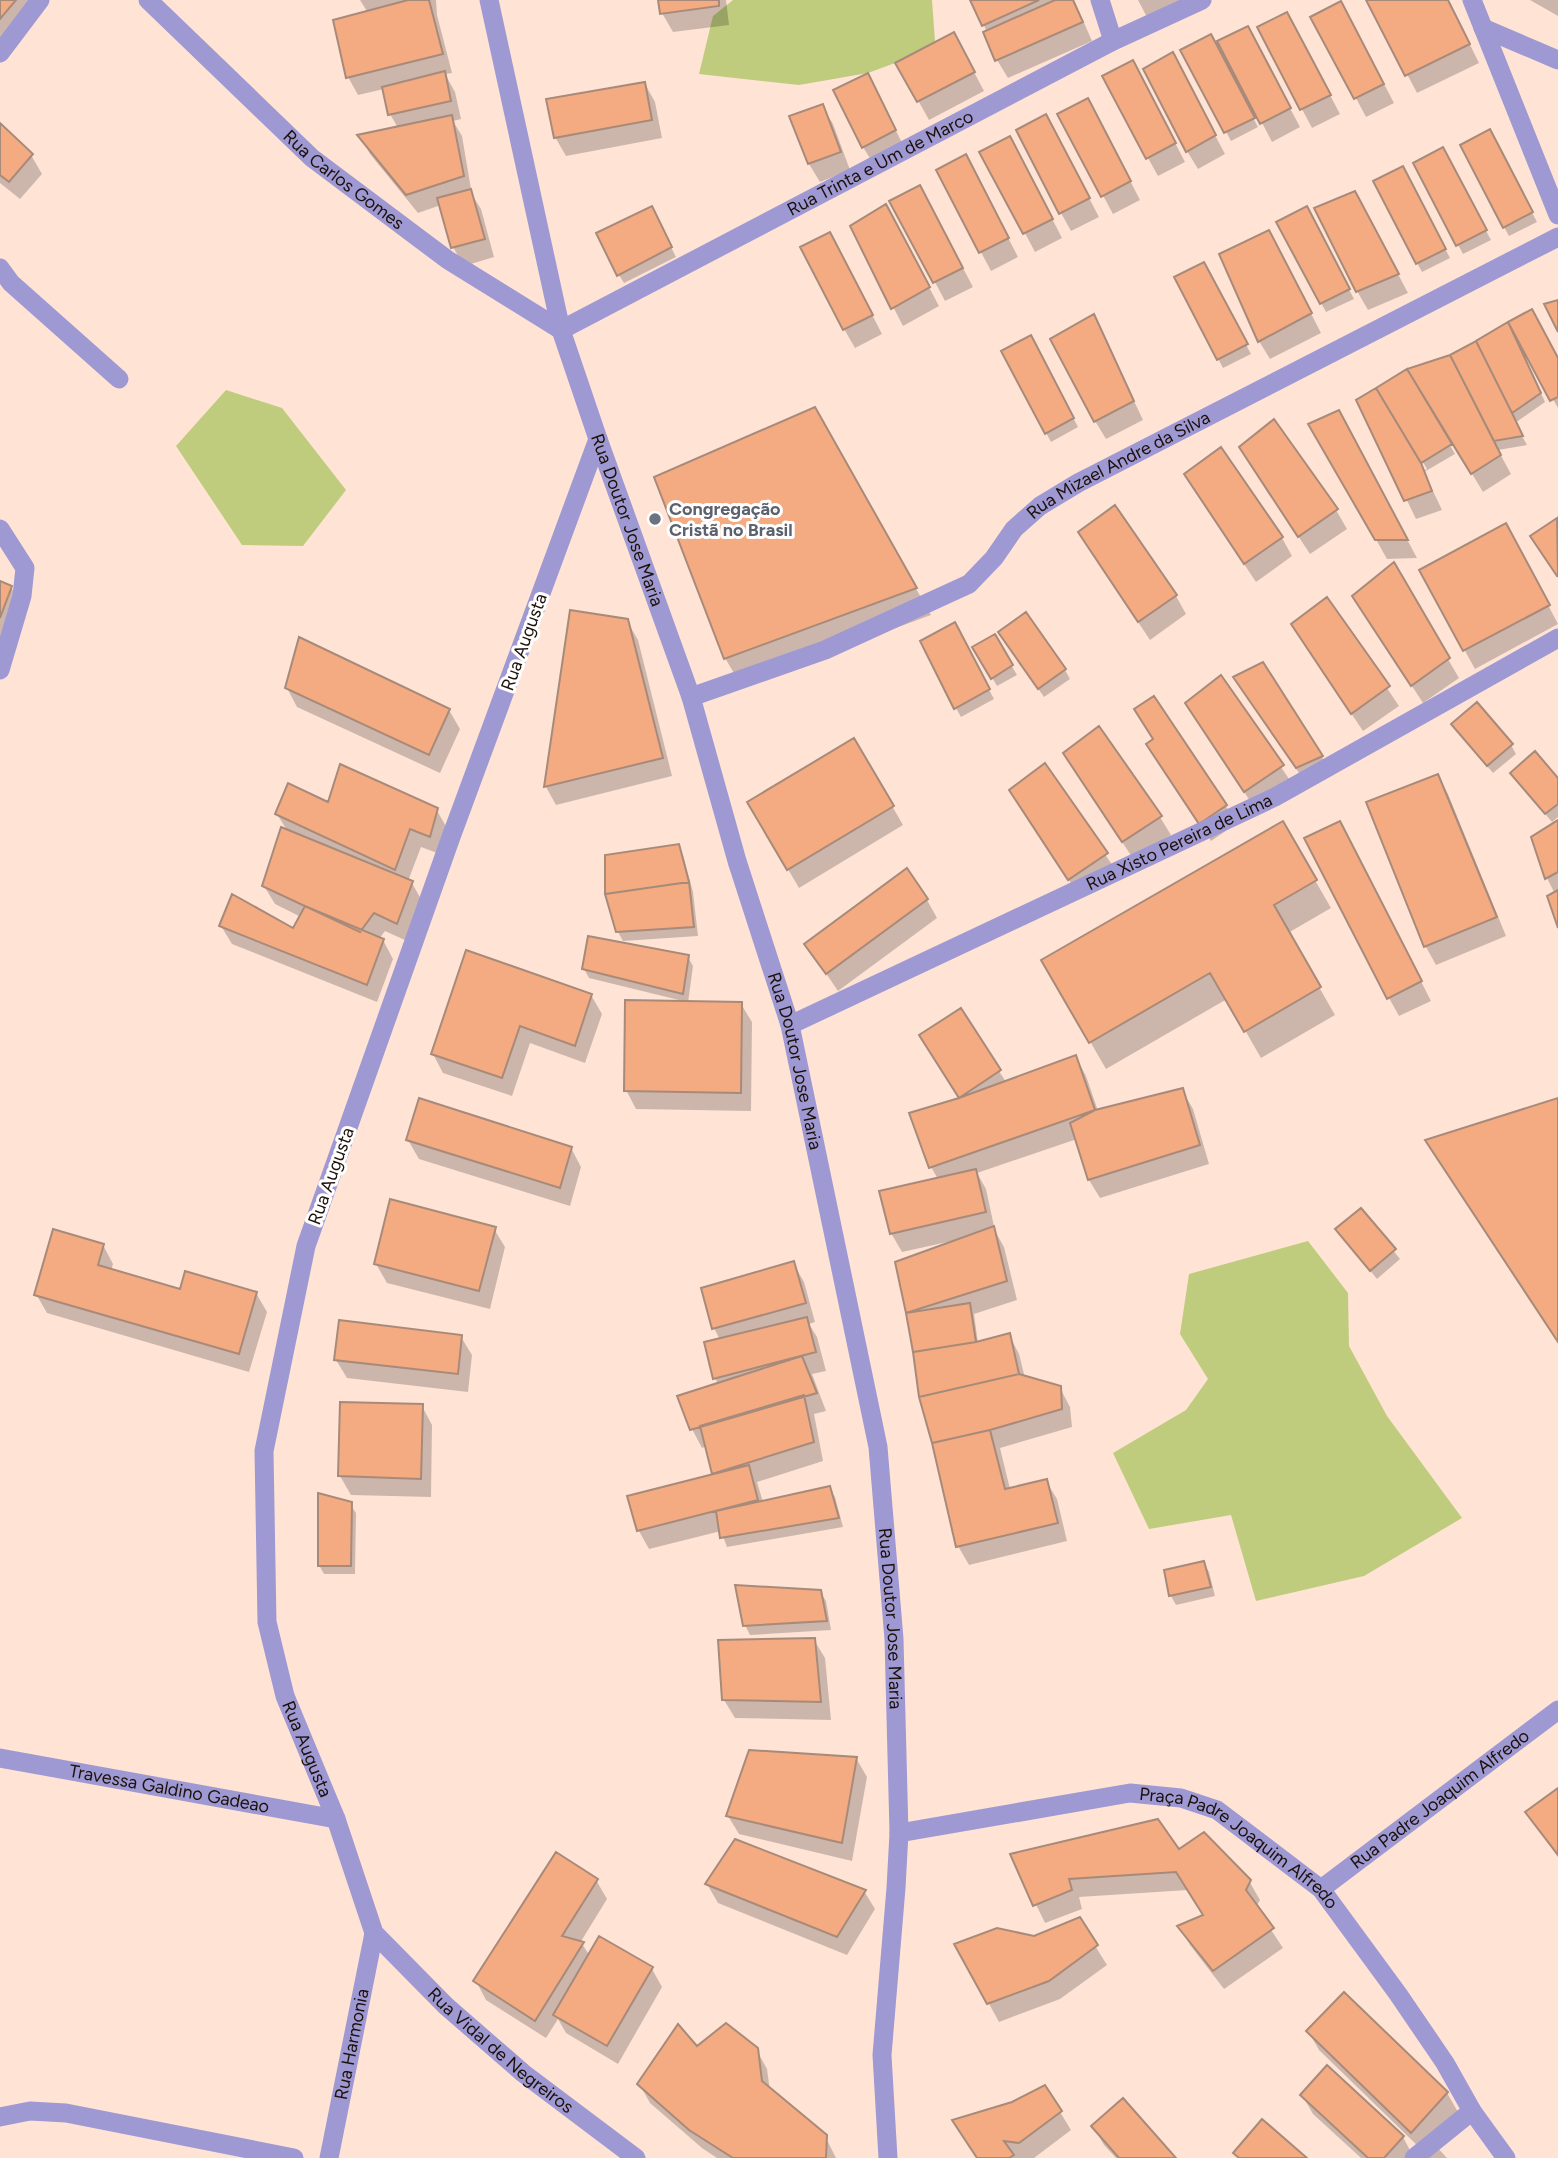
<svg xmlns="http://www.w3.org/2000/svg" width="1558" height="2158" font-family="Figtree,sans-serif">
<rect width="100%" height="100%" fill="#ffe4d6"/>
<path fill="#bfcc7d" d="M733 0H932L935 42 895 63 868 73 799 85 699 74 713 16Z
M226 390 282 408 346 490 303 546 242 545 176 446Z
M1308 1241 1348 1293 1349 1346 1387 1416 1462 1518 1364 1576 1256 1601 1231 1515 1149 1529 1113 1453 1186 1410 1208 1379 1180 1334 1189 1274Z"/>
<path fill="#0003" fill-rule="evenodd" d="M0 0H36L0 49Z
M360 0H436L437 15 452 73 445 74 455 92 461 119 453 121 462 136 472 195 481 209 494 257 464 266 453 247 441 205 418 213 370 154 360 136 398 128 390 114 384 89 358 95 348 77 368 13Z
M660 0H726L729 25 673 32 662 13Z
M972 0H1074L1092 41 1008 78 997 60 987 32Z
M1138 0H1197L1149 21Z
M1368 0H1448L1479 63 1417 93Z
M1530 0H1558V16Z
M1313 17 1351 21 1394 103 1366 117Z
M1259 28 1297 33 1340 114 1312 128Z
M1220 42 1257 46 1300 127 1272 142Z
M1215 45 1258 127 1231 141 1183 51Z
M964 53 984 91 929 120 898 64Z
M1182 73 1225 154 1198 169 1187 151Z
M1143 81 1185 162 1158 176 1148 158Z
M645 84 655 102 662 138 566 156 555 137Z
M878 94 905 149 874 165 863 147Z
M822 106 833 124 850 170 820 182 809 164Z
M1059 114 1098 118 1140 200 1113 214Z
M0 125 31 155 42 174 20 199 0 183Z
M1056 135 1099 217 1071 231 1061 213Z
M1494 140 1537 222 1509 236 1504 227Z
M1442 149 1491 240 1463 254 1415 164Z
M982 152 1020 156 1062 238 1035 252Z
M938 171 976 175 1018 257 991 271Z
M1407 177 1450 258 1422 272 1417 263Z
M892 201 930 205 973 287 945 301Z
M1365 212 1408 293 1368 310 1357 291Z
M656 217 676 257 624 283 619 275Z
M1311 217 1354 299 1326 312 1278 223Z
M896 225 939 306 903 326 852 227Z
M1279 251 1321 333 1270 359 1259 341Z
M840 252 882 334 855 348 844 329Z
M1203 264 1251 354 1223 368 1176 278Z
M1531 311 1558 361V408L1523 347 1521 349 1545 402 1515 423 1527 445 1498 450 1511 474 1483 492 1425 396 1422 397 1455 454 1424 472 1442 510 1416 519 1359 401 1408 371 1452 356ZM1383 396 1427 469 1424 471Z
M1094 316 1143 420 1106 439 1095 421Z
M1036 346 1078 427 1051 442 1003 352Z
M814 409 931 615 741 685 725 658Z
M1311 424 1349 431 1417 558 1387 559Z
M1252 466 1336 510 1347 529 1310 554Z
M1197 493 1282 538 1292 556 1256 582Z
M1557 520 1558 522V578L1543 555Z
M1516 544 1558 624 1475 669 1421 571Z
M1091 551 1176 596 1186 614 1150 640Z
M1393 565 1459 678 1423 703 1354 597Z
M0 583 11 587 22 606 0 664Z
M1327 599 1399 706 1363 731 1304 643Z
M571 612 627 621 638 640 672 776 556 805 546 787Z
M954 624 994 699 961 717 956 708Z
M994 636 1017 675 997 686 975 648Z
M1005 641 1065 670 1070 679 1044 697Z
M1262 664 1322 757 1332 775 1308 786 1246 696Z
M1221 677 1293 785 1256 810 1198 722Z
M287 688 449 710 460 729 440 773 297 707Z
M1459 733 1511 745 1516 754 1493 773Z
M854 740 903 825 799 888 749 803Z
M1148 745 1226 806 1236 824 1211 841Z
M1045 766 1117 872 1080 897 1022 809Z
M1076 772 1160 817 1171 835 1134 860Z
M1438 776 1448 794 1506 936 1436 965 1426 947 1368 803Z
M1558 781V817L1552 822 1518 782Z
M329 805 436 809 447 828 440 854 421 847 408 881 412 883 422 901 407 941 385 931 379 939 383 940 393 959 377 1002 232 944 221 926 294 930 301 917 275 904 264 886 288 832 277 814Z
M1558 822V923L1555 894 1547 878 1533 838Z
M1282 823 1331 908 1288 933 1335 1015 1261 1058 1227 999 1106 1069 1043 960Z
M1350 841 1431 1001 1399 1016 1389 998Z
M678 846 683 855 693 892 698 936 623 941 618 932Z
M927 900 937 918 838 991 806 944Z
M688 957 693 966 688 1003 741 1004 752 1022 751 1111 636 1109 626 1090 683 1001 589 978 584 969Z
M591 995 602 1014 585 1063 530 1043 512 1096 443 1073 433 1054Z
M960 1010 1006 1082 1076 1057 1086 1076 1098 1111 1182 1090 1193 1109 1209 1164 1100 1198 1089 1180 1077 1139 977 1173 986 1189 995 1231 1004 1247 1017 1300 974 1314 978 1343 1009 1335 1019 1354 1025 1378 1060 1388 1070 1407 1072 1427 1000 1448 1010 1489 1046 1481 1057 1499 1067 1541 969 1565 958 1546 897 1263 953 1243 952 1241 902 1252 891 1233 938 1179 931 1167 962 1099 926 1044Z
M1558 1100V1343L1447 1174 1427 1141Z
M408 1140 571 1148 581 1167 570 1206 419 1159Z
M1361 1210 1400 1259 1377 1279 1337 1230Z
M494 1229 505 1247 490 1309 387 1283 376 1264Z
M103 1245 113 1264 111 1271 182 1291 256 1293 267 1312 249 1372 47 1313 36 1294Z
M793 1263 804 1282 815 1322 809 1324 817 1337 826 1371 812 1374 826 1411 814 1414 823 1461 757 1482 763 1502 829 1488 835 1497 843 1527 727 1547 721 1531 649 1549 639 1531 714 1475 707 1446 702 1448 692 1429 718 1384 715 1378 720 1340 714 1328Z
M461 1337 472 1355 468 1392 347 1378 336 1360Z
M422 1406 432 1425 431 1497 351 1495 340 1476Z
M350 1504 356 1513 355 1574H324L319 1565Z
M1204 1563 1209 1572 1215 1596 1176 1605 1171 1596 1166 1571Z
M820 1592 826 1601 831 1630 750 1635 745 1625Z
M814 1640 825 1658 831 1720 735 1718 724 1700Z
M856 1758 867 1777 852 1861 739 1834 728 1816Z
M1558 1790V1857L1528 1812Z
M1178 1852 1249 1881 1260 1900 1256 1907 1283 1948 1224 1989 1190 1945 1180 1927 1205 1916 1188 1890 1079 1897 1082 1909 1045 1923 1012 1855Z
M596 1880 607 1899 580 1943 582 1944 590 1956 652 1969 662 1987 618 2064 566 2033 558 2019 546 2038 486 2000 476 1981Z
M707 1884 864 1891 875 1909 847 1955 718 1903Z
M1079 1920 1107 1965 1060 1999 999 2022 957 1945 1034 1938Z
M1344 1994 1447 2093 1458 2112 1422 2150 1319 2050 1308 2031Z
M697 2048 756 2049 767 2069 770 2091 825 2136 836 2158H717L702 2148 650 2103 640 2085Z
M1327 2068 1403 2137 1413 2156 1412 2158H1361L1313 2114 1302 2095Z
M1060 2112 1071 2130 1034 2158H977L965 2139Z
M1093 2126 1173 2158H1116L1104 2145Z
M1435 2145 1447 2158H1422Z"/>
<path fill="#f4ab82" stroke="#a88a7a" stroke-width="2" d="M0 0H16L0 19Z
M408 0H429L443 54 346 78 333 20Z
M658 0H719V6L660 14Z
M970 0H1039L982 26Z
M1055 0H1073L1083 22 995 61 983 32Z
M1366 0H1448L1470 44 1405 76Z
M1341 1 1384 84 1354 99 1310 17Z
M1287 12 1331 95 1300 110 1257 27Z
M1248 26 1291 108 1260 124 1217 41Z
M954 32 975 72 917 102 895 63Z
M1211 34 1255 118 1224 133 1180 50Z
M1173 52 1216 135 1186 152 1143 69Z
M1133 60 1176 143 1146 159 1102 76Z
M445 71 451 101 388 115 382 87Z
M868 73 896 130 862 148 833 90Z
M645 82 652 120 554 138 546 99Z
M1088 98 1131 181 1101 197 1057 114Z
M823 104 841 152 808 164 789 116Z
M1046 114 1090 198 1059 214 1016 130Z
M452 115 464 176 406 195 357 135Z
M0 123 33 154 9 182 0 175Z
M1490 129 1533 212 1503 228 1460 145Z
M1010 136 1053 219 1023 234 979 152Z
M1443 147 1487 230 1456 246 1413 163Z
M966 154 1009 238 979 253 936 170Z
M1403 166 1446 249 1416 264 1373 181Z
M920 185 963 268 933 283 889 201Z
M471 189 485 239 451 248 437 198Z
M1355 191 1399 274 1356 292 1314 208Z
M886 204 930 287 891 309 850 226Z
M652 206 672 247 617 276 596 233Z
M1307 206 1350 289 1320 304 1276 222Z
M1269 230 1312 313 1258 342 1219 254Z
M830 232 873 315 843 330 800 247Z
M1204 262 1248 344 1217 360 1174 277Z
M1558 300V332L1544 304Z
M1532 309 1558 358V397L1550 401 1508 322Z
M1094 314 1134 401 1094 422 1050 339Z
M1508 322 1541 393 1512 413 1476 341Z
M1031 335 1074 418 1045 434 1001 351Z
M1476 341 1512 413 1523 436 1494 441 1450 355Z
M1450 355 1501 455 1471 474 1407 369Z
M1407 369 1452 444 1421 463 1376 388Z
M1376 388 1421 463 1432 491 1404 501 1356 400Z
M815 407 917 588 724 659 654 477Z
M1339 410 1408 540H1375L1308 424Z
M1274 419 1338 509 1298 537 1239 447Z
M1221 447 1283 537 1244 564 1184 474Z
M1115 505 1177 595 1138 622 1078 532Z
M1557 518 1558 576H1557L1530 536Z
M1506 523 1550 605 1463 651 1419 570Z
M1394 562 1450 658 1411 686 1352 596Z
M0 581 12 586 0 618Z
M1327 597 1390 686 1351 714 1291 624Z
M570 610 628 619 663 758 544 787Z
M1026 612 1066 669 1038 689 998 632Z
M955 622 990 689 954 709 920 641Z
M995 634 1013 665 991 679 972 647Z
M299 637 450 709 429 755 285 688Z
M1263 662 1323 756 1296 768 1233 677Z
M1221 675 1284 765 1244 792 1185 703Z
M1154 696 1227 805 1199 824 1146 744 1153 739 1134 709Z
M1477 702 1513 744 1487 766 1451 724Z
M1099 726 1162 816 1122 842 1063 753Z
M854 738 894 806 787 870 747 802Z
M1535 751 1558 778V804L1545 814 1510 773Z
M1045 763 1108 853 1068 880 1009 790Z
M340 764 438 808 430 837 410 829 395 870 275 814 288 783 328 802Z
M1438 774 1497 917 1424 947 1366 802Z
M1558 820V872L1545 879 1531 837Z
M1283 821 1317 880 1274 905 1321 987 1244 1032 1210 973 1089 1043 1041 960Z
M1340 821 1422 981 1387 999 1304 838Z
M281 827 413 881 397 924 374 913 360 932 262 886Z
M679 844 689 882 605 894V855Z
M907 868 928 899 826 974 804 944Z
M689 882 694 927 616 932 605 894Z
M1558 890V928L1547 896Z
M232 894 293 928 305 906 384 939 367 985 219 926Z
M588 936 689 955 683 994 582 969Z
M466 950 592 994 575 1046 520 1026 502 1078 431 1054Z
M625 1000 742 1002 741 1093 624 1091Z
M961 1008 1001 1070 959 1098 919 1035Z
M1076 1055 1095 1110 929 1168 909 1113 959 1098Z
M1183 1088 1200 1145 1088 1180 1070 1123 1095 1110Z
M419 1098 572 1147 560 1188 406 1140Z
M1558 1098V1342L1425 1140Z
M976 1169 986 1212 890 1234 879 1191Z
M390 1199 496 1227 479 1291 374 1264Z
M1361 1208 1396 1249 1370 1271 1335 1229Z
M994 1226 1007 1281 906 1313 895 1262Z
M53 1229 104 1244 98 1265 180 1289 185 1271 257 1292 239 1354 34 1295Z
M794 1261 806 1303 712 1329 701 1288Z
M970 1303 976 1342 913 1352 906 1313Z
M807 1317 816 1352 713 1379 704 1342Z
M339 1320 462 1335 458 1374 334 1360Z
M1010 1333 1019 1374 919 1397 913 1352 976 1342Z
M802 1356 817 1393 690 1430 677 1396Z
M1019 1374 1061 1386 1062 1409 990 1430 932 1443 919 1397Z
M804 1395 814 1442 712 1474 700 1426Z
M340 1402 423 1404 421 1479 338 1476Z
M990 1430 1005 1489 1047 1479 1058 1523 956 1547 932 1443Z
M749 1465 758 1500 637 1531 627 1496Z
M830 1486 839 1518 720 1538 716 1511Z
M318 1493 352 1502 351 1566H318Z
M1204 1561 1211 1587 1169 1596 1164 1570Z
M735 1585 821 1590 827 1621 743 1626Z
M815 1638 821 1702 722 1700 718 1640Z
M749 1750 857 1757 842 1843 726 1816Z
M1558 1788V1855L1525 1812Z
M1158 1819 1179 1849 1204 1832 1251 1880 1246 1890 1274 1928 1213 1971 1177 1926 1203 1915 1176 1872 1069 1879 1072 1890 1033 1906 1010 1854Z
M735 1839 866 1890 837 1937 705 1884Z
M556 1852 598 1879 562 1936 584 1942 535 2021 473 1981Z
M1080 1917 1098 1945 1049 1981 987 2004 954 1944 997 1928 1034 1936Z
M599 1936 653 1967 607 2046 553 2015Z
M1344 1992 1448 2092 1411 2133 1306 2031Z
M726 2023 758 2048 762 2081 827 2135 826 2158H733L689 2130 637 2084 678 2024 697 2046Z
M1327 2065 1404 2136 1384 2158H1368L1300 2095Z
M1045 2085 1062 2111 1019 2143 1004 2141 1014 2155 1009 2158H977L952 2120 1012 2102Z
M1123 2098 1176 2158H1119L1091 2126Z
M1262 2119 1307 2158H1239L1233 2153Z"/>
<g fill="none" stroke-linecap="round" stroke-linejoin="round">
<g stroke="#9f99d3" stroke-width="19">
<path id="s1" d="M148 0 312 158 448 260 561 330 1113 41 1202 0"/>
<path id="s2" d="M489 0 561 330 598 439 691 697 737 861 790 1025 878 1447 894 1639 899 1833 896 1888 882 2055 888 2158"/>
<path d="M1100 0 1113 41"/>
<path d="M1472 0 1558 215"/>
<path d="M1483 28 1558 60"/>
<path d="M0 53 40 0"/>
<path d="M0 268 11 283 119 379"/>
<path id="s3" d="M598 439 451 837 306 1246 264 1451 267 1622 285 1696 336 1819 374 1933 446 2006 523 2073 636 2158"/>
<path d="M0 529 25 568 22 596 0 670"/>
<path id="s4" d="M691 697 825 650 969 584 994 558 1014 529 1040 506 1078 483 1558 237"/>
<path id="s5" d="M790 1025 1275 797 1558 638"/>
<path id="s6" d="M0 1758 336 1819"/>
<path id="s7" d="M899 1833 1130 1793 1181 1798 1217 1810 1321 1889 1398 1994 1445 2063 1472 2111 1506 2158"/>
<path id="s8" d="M1321 1889 1558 1710"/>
<path d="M0 2117 30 2111 66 2113 294 2158"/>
<path id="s9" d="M329 2158 374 1933"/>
<path d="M1414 2158 1472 2111"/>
</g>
</g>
<circle fill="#6b7280" stroke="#fff" stroke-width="2.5" cx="655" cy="519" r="7"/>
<g text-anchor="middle" stroke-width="6" stroke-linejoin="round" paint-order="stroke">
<g font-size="18" fill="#1c110b" stroke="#fff">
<text dy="6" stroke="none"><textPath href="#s1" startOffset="891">Rua Trinta e Um de Marco</textPath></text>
<text dy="6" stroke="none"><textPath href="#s1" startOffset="266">Rua Carlos Gomes</textPath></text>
<text dy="6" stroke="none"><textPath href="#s4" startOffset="495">Rua Mizael Andre da Silva</textPath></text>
<text dy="6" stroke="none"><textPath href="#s2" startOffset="539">Rua Doutor Jose Maria</textPath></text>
<text transform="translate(524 642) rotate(-70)" y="6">Rua Augusta</text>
<text dy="6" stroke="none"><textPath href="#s5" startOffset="430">Rua Xisto Pereira de Lima</textPath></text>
<text dy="6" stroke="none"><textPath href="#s2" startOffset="1106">Rua Doutor Jose Maria</textPath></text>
<text transform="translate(331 1176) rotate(-70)" y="6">Rua Augusta</text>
<text dy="6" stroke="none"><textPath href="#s2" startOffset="1673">Rua Doutor Jose Maria</textPath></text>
<text dy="6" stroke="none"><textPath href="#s3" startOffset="1372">Rua Augusta</textPath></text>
<text dy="6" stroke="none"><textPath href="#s6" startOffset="172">Travessa Galdino Gadeao</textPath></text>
<text dy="6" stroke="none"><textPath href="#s8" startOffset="149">Rua Padre Joaquim Alfredo</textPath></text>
<text dy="6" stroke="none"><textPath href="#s7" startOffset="360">Praça Padre Joaquim Alfredo</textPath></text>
<text dy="6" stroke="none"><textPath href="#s9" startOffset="116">Rua Harmonia</textPath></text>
<text dy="6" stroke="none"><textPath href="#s3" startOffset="1741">Rua Vidal de Negreiros</textPath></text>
</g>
<g font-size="18" font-weight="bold" fill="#5b616d" stroke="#fff" text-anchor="start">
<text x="669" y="515">Congregação<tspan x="669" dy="21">Cristã no Brasil</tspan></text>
</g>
</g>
</svg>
